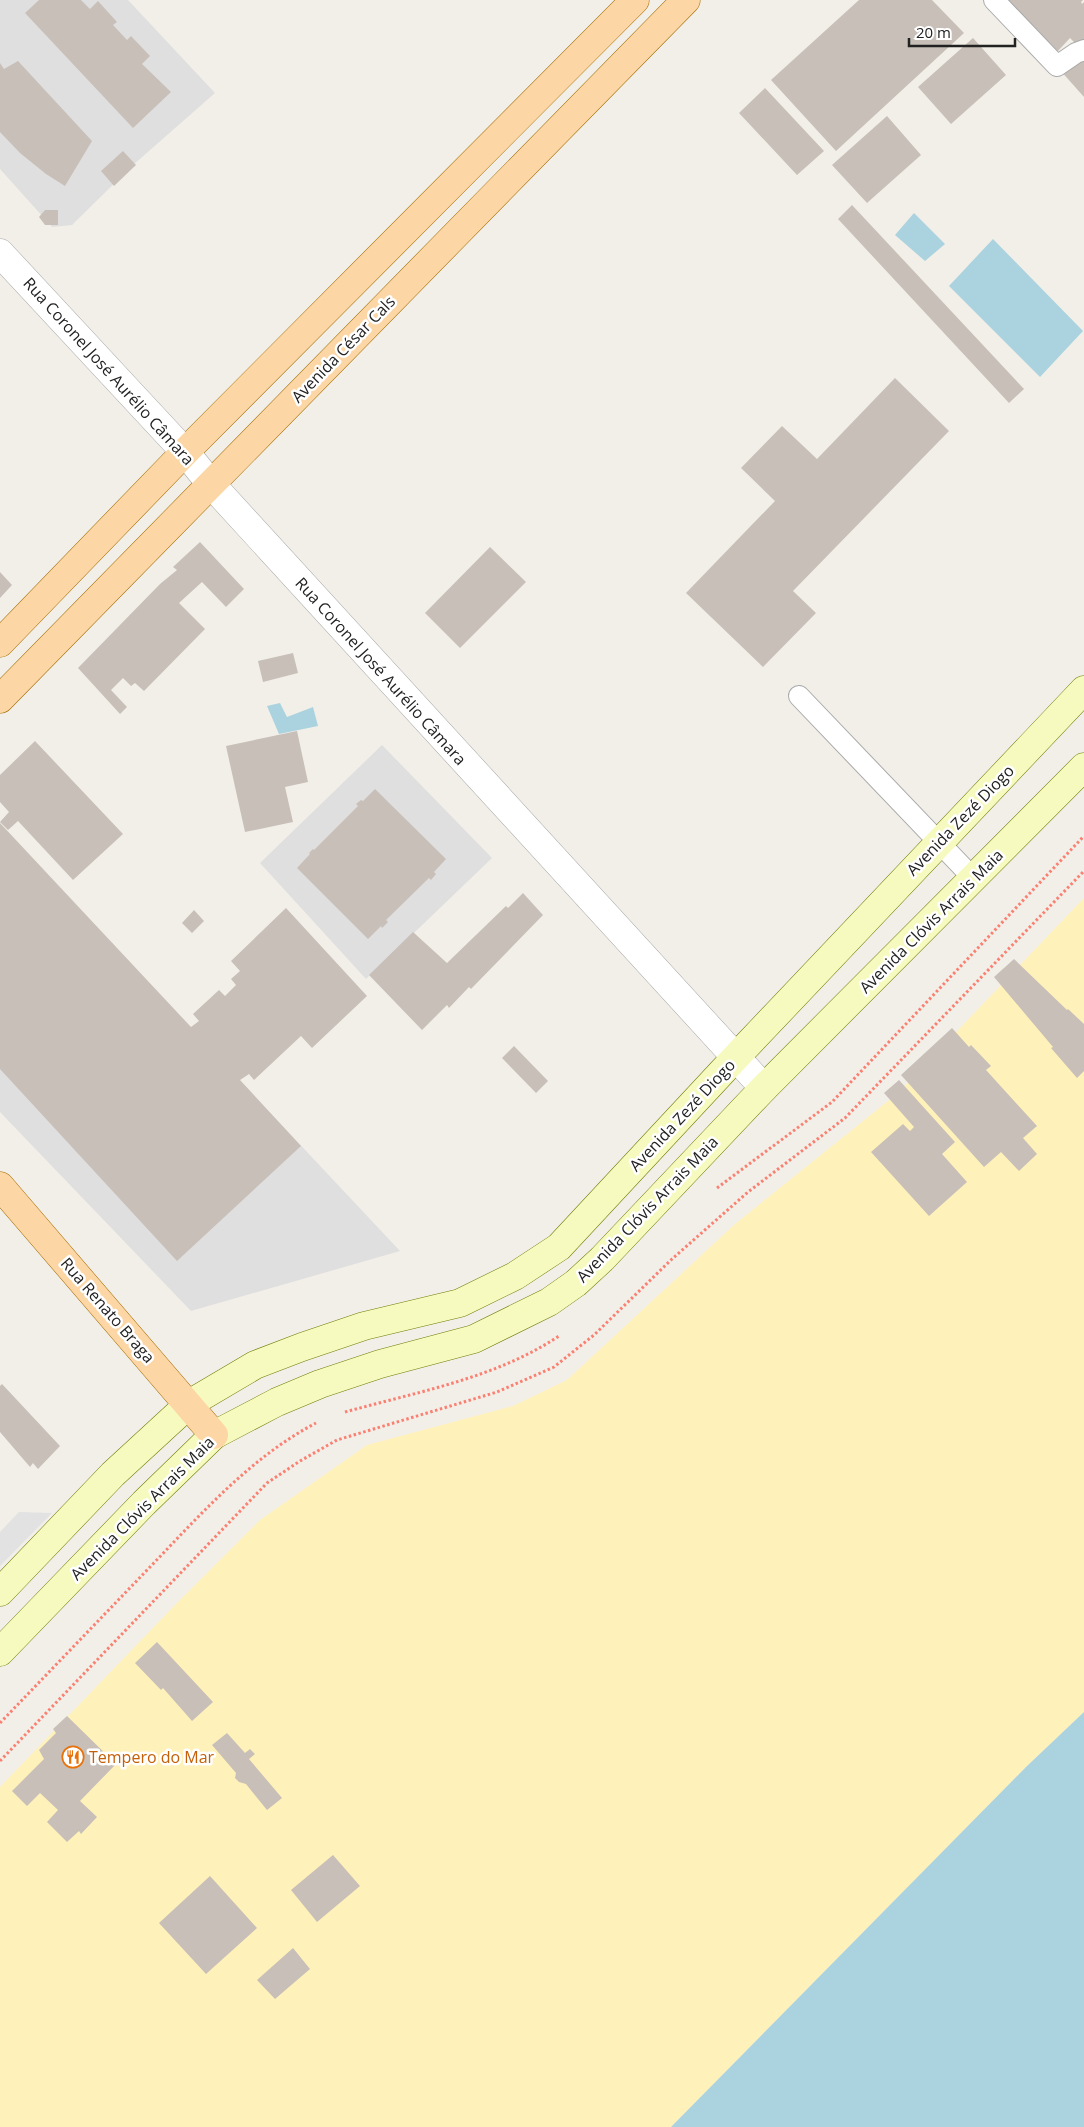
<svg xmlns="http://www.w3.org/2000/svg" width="1084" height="2127" font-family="'Open Sans',sans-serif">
<rect width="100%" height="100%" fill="#f2efe9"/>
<path fill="#e0dfdf" d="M0 0H128L215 93 133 165 72 225 52 227 0 169Z
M382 745 492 858 366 979 260 863Z
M0 825 400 1251 191 1311 0 1112Z"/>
<path fill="#fff1ba" d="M1084 898V1712L1026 1767 671 2127H0V1787L172 1608 260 1520 367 1445 513 1406 567 1380 735 1224 898 1093Z"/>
<path fill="#e2e2e2" d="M19 1512 52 1513 0 1566V1532Z"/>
<path fill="#aad3df" d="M914 213 945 244 925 261 895 235Z
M993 239 1083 331 1040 377 949 286Z
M280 703 287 717 313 707 318 726 279 734 267 706Z
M1084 1712V2127H671L1026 1767Z"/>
<path fill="#c7bfb8" d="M39 0H81L90 9 98 1 117 22 113 25 127 40 131 36 150 56 142 64 171 92 133 128 25 13Z
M859 0H932L964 33 836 151 771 80Z
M998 0H1083L1081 2 1082 4 1084 2V46L1081 49 1070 38 1057 52Z
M973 38 1006 75 951 124 918 87Z
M1084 57V97L1060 70Z
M18 61 92 141 65 186 46 174 20 153 0 132V63L4 69Z
M765 88 824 151 797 175 739 113Z
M887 116 921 155 867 203 832 165Z
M123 151 136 165 114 186 101 171Z
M852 205 1024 389 1009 403 838 219Z
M45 210H58V225H45L39 217Z
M895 378 949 431 793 591 816 613 763 667 686 593 775 501 741 468 782 426 817 459Z
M200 542 244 589 226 607 202 582 179 603 205 629 144 691 135 683 131 686 123 678 111 690 127 707 120 714 78 668 160 584 177 570 173 567Z
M490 547 526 582 460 648 425 613Z
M0 572 12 585 0 598Z
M293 653 298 673 263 682 258 661Z
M297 731 308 782 285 787 293 822 245 832 226 746Z
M35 741 123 834 73 880 18 821 8 830 0 822 9 812 0 802V775Z
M375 789 446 859 434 872 436 874 431 880 429 878 386 920 388 922 382 928 381 926 368 939 297 868 310 854 309 853 313 849 314 850 358 806 356 804 361 800 363 801Z
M0 823 191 1027 199 1021 193 1014 219 990 225 996 236 985 231 979 240 971 231 961 286 908 367 996 312 1048 301 1036 254 1080 249 1074 240 1080 301 1146 177 1261 0 1069Z
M523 893 543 915 471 989 469 987 449 1008 447 1005 422 1030 369 975 413 932 447 963 506 906 508 908Z
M194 910 204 921 192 933 182 923Z
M1014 959 1067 1010 1068 1009 1084 1024V1071L1077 1078 1051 1048 1053 1047 994 977Z
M952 1028 969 1047 971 1045 991 1066 986 1070 1037 1126 1023 1138 1037 1154 1019 1171 1001 1152 984 1167 901 1075Z
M514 1046 548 1081 536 1093 502 1058Z
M899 1080 955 1142 942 1154 967 1182 929 1216 871 1152 903 1124 910 1131 914 1127 884 1093Z
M2 1384 60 1446 38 1469 33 1463 30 1467 0 1432V1386Z
M157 1642 213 1702 192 1721 163 1688 161 1690 135 1663Z
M67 1716 116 1764 80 1801 97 1817 81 1834 79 1831 67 1842 47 1822 58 1810 40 1793 27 1806 12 1791 44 1759 39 1750 56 1733 53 1729Z
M227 1733 245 1753 250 1749 255 1754 249 1759 282 1798 267 1810 246 1784 239 1782 235 1778 236 1773 212 1745Z
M333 1855 360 1886 317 1922 291 1890Z
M210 1876 257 1928 206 1974 159 1923Z
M293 1948 310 1969 275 1999 257 1980Z"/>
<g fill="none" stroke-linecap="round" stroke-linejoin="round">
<g stroke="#a9a9a9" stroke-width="22">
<path id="lane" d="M994 0 1057 66 1076 53 1084 50
M799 696 974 879"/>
</g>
<g stroke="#a9a9a9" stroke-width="29">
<path id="street" d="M0 253 185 452 211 484 764 1088"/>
</g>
<g stroke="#707d05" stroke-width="29">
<path id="secondary" d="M0 1592 113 1474 189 1404 255 1365 302 1347 364 1326 460 1303 515 1276 559 1247 735 1058 1084 690
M0 1652 144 1503 214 1435 277 1402 320 1384 380 1364 474 1339 549 1302 576 1283 602 1259 764 1088 1084 767"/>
</g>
<g stroke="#a06b00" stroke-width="29">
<path id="primary" d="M0 643 185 452 635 0
M0 699 686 0
M0 1186 214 1435"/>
</g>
<path stroke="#fa8072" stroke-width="3" stroke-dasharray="2.5 2.5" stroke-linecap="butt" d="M717 1188 832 1102 1084 836
M345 1412C417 1392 496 1378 559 1336
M0 1723C50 1671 100 1619 150 1567 201 1514 251 1457 316 1423
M0 1761 267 1483 300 1461 337 1440 497 1392 554 1367 594 1335 672 1259 748 1192 845 1118 1084 871"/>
<use href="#lane" stroke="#fff" stroke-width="20"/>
<use href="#street" stroke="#fff" stroke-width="28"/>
<use href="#secondary" stroke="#f7fabf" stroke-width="28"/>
<use href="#primary" stroke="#fcd6a4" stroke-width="28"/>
</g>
<defs>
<g id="restaurant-ring" transform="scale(1.125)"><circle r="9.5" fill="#fff" stroke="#e8710a" stroke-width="1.5"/><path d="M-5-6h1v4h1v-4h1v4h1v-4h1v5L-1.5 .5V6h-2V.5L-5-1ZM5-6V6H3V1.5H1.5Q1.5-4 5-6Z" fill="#e8710a"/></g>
</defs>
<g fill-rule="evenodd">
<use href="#restaurant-ring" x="73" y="1757"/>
</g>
<g text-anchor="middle" stroke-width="5" stroke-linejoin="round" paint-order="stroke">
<g font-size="16" fill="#222" stroke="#fff">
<text transform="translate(343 349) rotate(-46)" y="6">Avenida César Cals</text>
<text transform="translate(109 371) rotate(48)" y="6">Rua Coronel José Aurélio Câmara</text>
<text transform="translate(381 671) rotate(48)" y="6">Rua Coronel José Aurélio Câmara</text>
<text transform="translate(960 820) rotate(-46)" y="6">Avenida Zezé Diogo</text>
<text transform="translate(931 921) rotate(-45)" y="6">Avenida Clóvis Arrais Maia</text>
<text transform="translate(682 1115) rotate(-47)" y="6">Avenida Zezé Diogo</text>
<text transform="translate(647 1209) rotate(-46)" y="6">Avenida Clóvis Arrais Maia</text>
<text transform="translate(108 1310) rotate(49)" y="6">Rua Renato Braga</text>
<text transform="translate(142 1508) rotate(-45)" y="6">Avenida Clóvis Arrais Maia</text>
</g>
<g font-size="16" fill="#c56008" stroke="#fff" text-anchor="start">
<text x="89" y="1763">Tempero do Mar</text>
</g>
</g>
<path d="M909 38v8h106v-8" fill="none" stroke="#222222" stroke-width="2.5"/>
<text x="916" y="38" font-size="15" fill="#222222" stroke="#ffffff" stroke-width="4" paint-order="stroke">20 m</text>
</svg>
